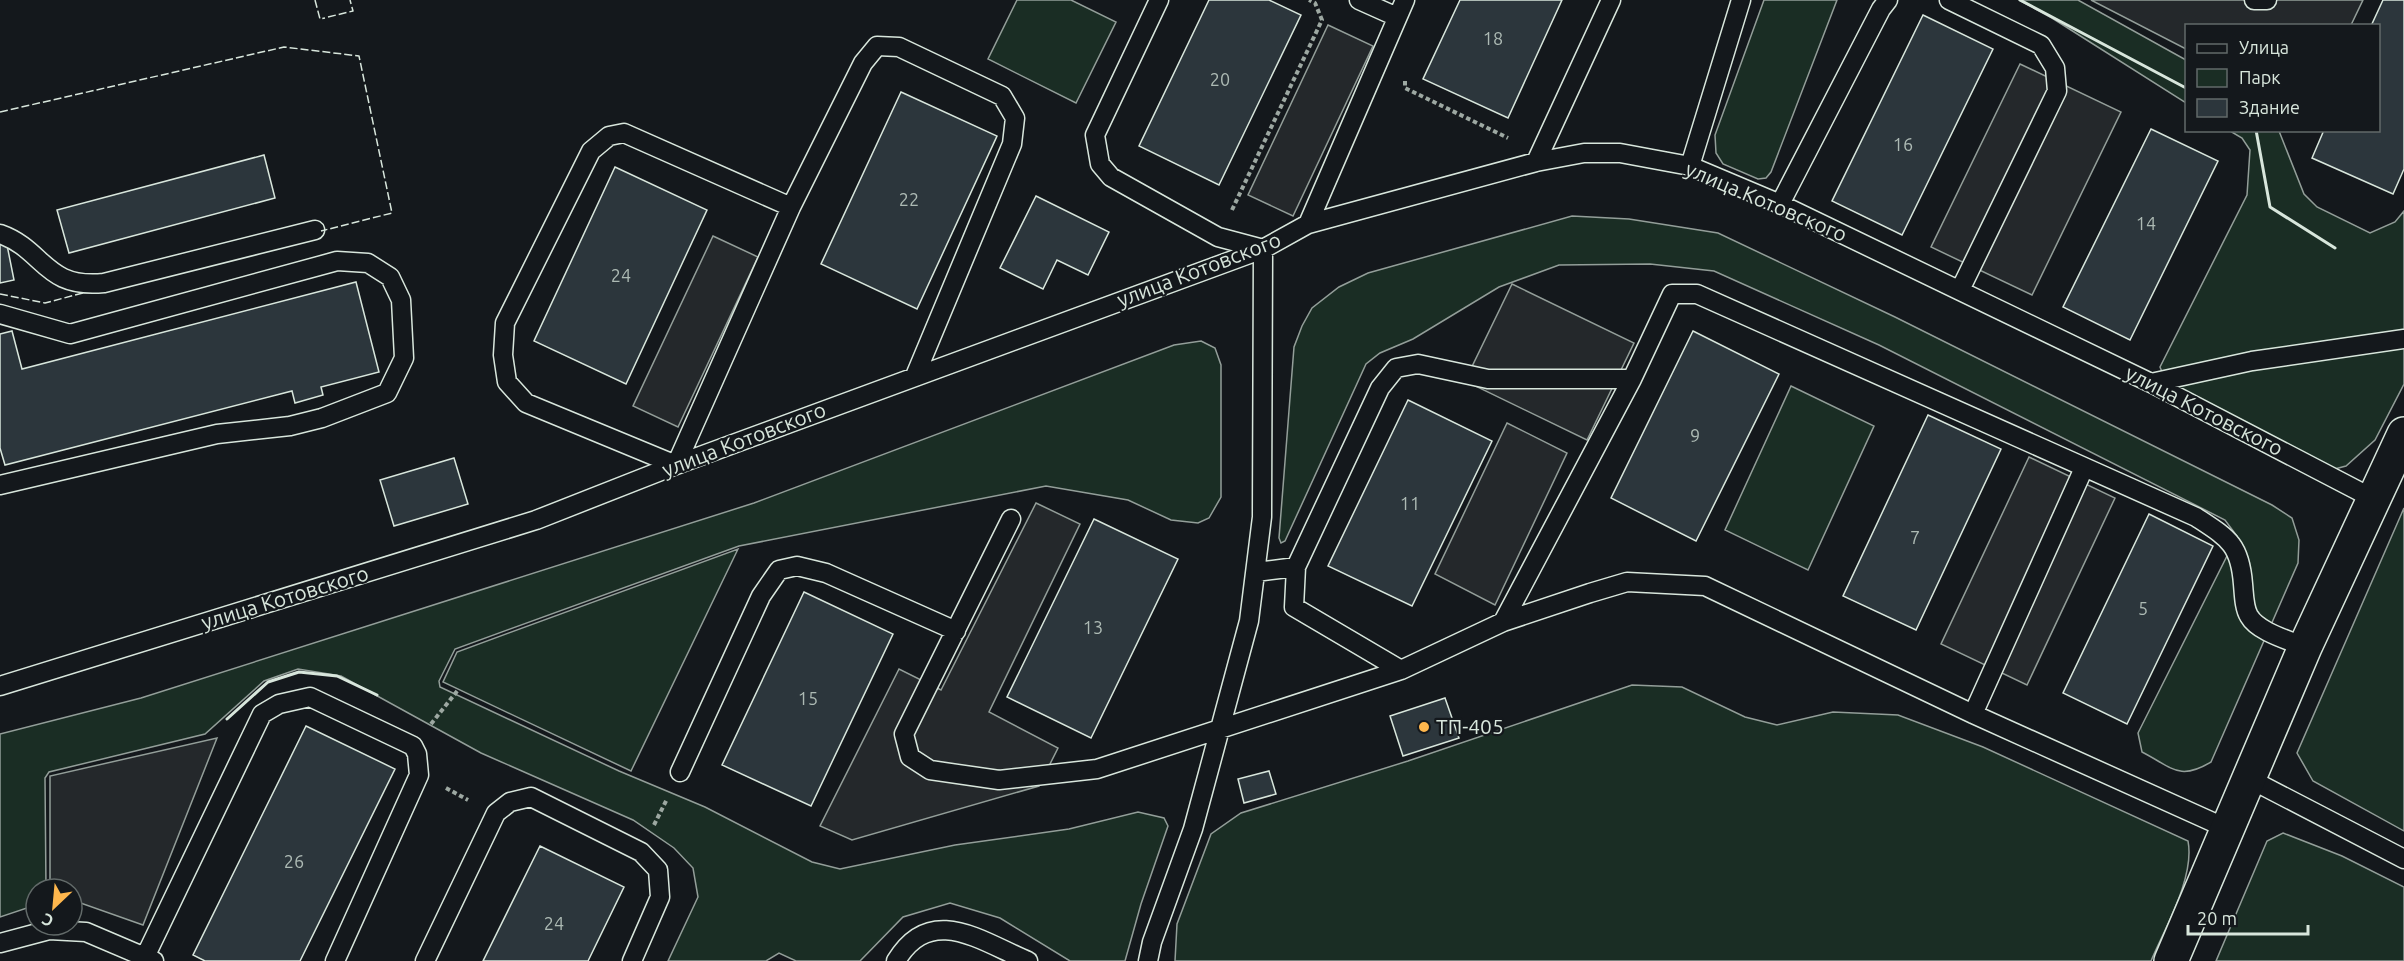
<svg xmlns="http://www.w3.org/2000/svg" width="2404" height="961" font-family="Ubuntu,sans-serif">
<rect width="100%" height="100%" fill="#14181c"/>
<path fill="#1a2d24" stroke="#939e99" stroke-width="1.5" d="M1017 0H1071L1116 22 1076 103 988 59Z
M1764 0H1837L1771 172 1766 178 1758 179 1723 164 1716 153 1715 135Z
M2019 0H2078L2186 60V103L2052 18Z
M2230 131H2279L2304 194 2317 207 2370 233 2395 222 2404 211V384L2375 440 2346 466 2331 470 2190 395 2165 379 2160 367 2247 195 2250 150 2242 138Z
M1572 216 1629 219 1718 233 1895 317 2272 505 2292 518 2299 540 2298 563 2211 762C2179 781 2173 768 2142 752L2138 733 2237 536 2225 520 1879 345 1714 271 1650 264 1559 265 1499 287 1413 339 1380 353 1366 364 1285 541 1281 543 1279 538 1294 347 1302 326 1312 308 1339 287 1368 273Z
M1201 341 1215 348 1221 365V497L1209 518 1198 523 1171 520 1128 500 1046 486 739 546 455 649 439 681 440 687 619 771 705 807 812 862 840 869 955 845 1069 829 1138 812 1164 818 1168 826 1141 904 1125 961H1070L1000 918 950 903 903 917 860 961H796L779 953 766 961H668L698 897 693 868 674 848 633 820 481 753 341 676 298 669 264 681 205 734 49 772 45 778 46 889H36V905L0 917V734L141 698 754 503 1174 345Z
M1791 386 1874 426 1808 570 1725 530Z
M2404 508V831L2313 781 2297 753Z
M738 549 631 771 443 682 457 652Z
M1632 685 1682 687 1745 717 1777 725 1833 712 1898 715 1983 747 2188 841C2195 877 2165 928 2151 961H1175L1177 924 1211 834 1241 813 1408 761Z
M2283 833 2342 856 2404 887V961H2216L2267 841Z"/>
<path fill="#24282b" stroke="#939e99" stroke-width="1.5" d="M2091 0H2363L2351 25 2186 26V49Z
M1328 25 1373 46 1293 216 1248 195Z
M2020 64 2121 112 2032 295 1931 247Z
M713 236 758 257 678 427 633 406Z
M1512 284 1634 343 1587 440 1465 381Z
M1507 423 1567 453 1495 605 1435 574Z
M2029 457 2115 498 2027 685 1941 644Z
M1036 503 1080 524 989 712 1058 748 1039 786 852 840 820 826 899 669 941 690Z
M217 738 143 925 72 900V889H50V776Z"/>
<path fill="#2c363c" stroke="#d8e6dc" stroke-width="1.5" d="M1209 0H1269L1301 15 1219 185 1139 146Z
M1460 0H1562L1508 118 1423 79Z
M2383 0H2404V169L2393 194 2312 158 2324 130H2378V26H2371Z
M1923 15 1993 49 1902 235 1832 201Z
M901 92 997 136 917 309 821 264Z
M2151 129 2218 161 2130 340 2063 307Z
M264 155 275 198 69 253 57 210Z
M615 167 707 210 626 384 534 341Z
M1036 196 1109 232 1088 275 1057 260 1043 289 1000 268Z
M6 240 14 280 0 283V241Z
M356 282 379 372 321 387 323 395 295 403 292 391 5 465 0 448V334L12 331 22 369Z
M1693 331 1779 374 1696 541 1611 498Z
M1408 400 1492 441 1412 606 1328 566Z
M1928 415 2001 449 1916 630 1843 596Z
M454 458 468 504 394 526 380 480Z
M2149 514 2213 546 2127 724 2063 693Z
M1094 519 1178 559 1091 738 1007 697Z
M804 592 893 634 811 806 722 765Z
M1445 698 1459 738 1403 756 1390 716Z
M306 726 395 769 300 961H205L193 955Z
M1269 771 1276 794 1244 803 1238 779Z
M540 846 624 887 588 961H483Z"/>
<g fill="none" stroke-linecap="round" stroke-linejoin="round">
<g stroke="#d8e6dc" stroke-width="21">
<path id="service" d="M1359 0 1397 17
M1949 0 2041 45 2055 68 2057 91 1960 290
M2254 0H2267
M1536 162 1611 0
M1690 166 1741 0
M1780 204 1881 9 1888 0
M791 207 624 133 609 136 591 151 505 323 503 355 507 382 526 403 676 465 791 207 863 63 877 46 899 47 1002 96 1015 118 1012 144 915 376
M1308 224 1405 0
M0 234C45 250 44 289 104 283L315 230
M0 314 70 334 337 261 368 263 390 277 401 300 404 358 387 393 322 418 290 426 217 434 0 485
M2151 383 2252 361 2404 339
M1011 519 904 734 910 757 930 770 999 780 1097 769 1401 670 1503 622 1590 593 1627 582 1705 586 1973 714 2228 829
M1256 572 1296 567
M1503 622 1632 379 1672 294H1697L2196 517C2228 538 2240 544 2243 584 2244 594 2244 608 2249 616 2258 632 2289 640 2305 647
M1401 670 1294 607 1296 567 1380 388 1396 368 1418 364 1488 379H1632
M0 686 536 520 676 465 1263 249 1308 224 1536 162 1584 153H1620L1690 166 1780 204 2151 383 2372 498
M1973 714 2084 468
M680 772 761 596 779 570 797 566 826 573 956 631
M2248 778 2404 859
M0 943 49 930 86 932 154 961
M145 957 262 714 279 704 310 697 413 746 417 754 419 775 335 961
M425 961 496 813 510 802 531 797 641 852 658 870 660 897 632 961
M896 961C931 903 980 941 1028 961
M1148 961 1152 942 1193 829 1249 621 1262 517 1263 249 1218 237 1111 177 1100 164 1095 135 1159 0"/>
</g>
<g stroke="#d8e6dc" stroke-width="36">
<path id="minor" d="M2171 961 2305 647 2404 434"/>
</g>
<path stroke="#9da8a2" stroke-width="4" stroke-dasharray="4.5 3" stroke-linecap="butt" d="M1405 81V88L1508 138
M1232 210 1322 20 1315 3 1309 0
M431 724 458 690
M446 788 468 800
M654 825 667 799"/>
<use href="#service" stroke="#14181c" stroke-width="18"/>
<use href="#minor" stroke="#14181c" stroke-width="33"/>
<path stroke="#d8e6dc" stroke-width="1.5" stroke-dasharray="8 3" stroke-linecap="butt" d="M315 0 320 19 325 18
M328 17 353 11 350 0
M0 112 284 47 359 56 392 213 321 231
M0 294 45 303 83 293"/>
<path stroke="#d8e6dc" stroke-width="3" d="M2020 0 2186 88
M2256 130 2270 207 2335 248
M227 719 268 682 299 672 337 676 377 695"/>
</g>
<circle fill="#ffb74d" stroke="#14181c" stroke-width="2" cx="1424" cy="727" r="6"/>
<g text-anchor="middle" stroke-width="4.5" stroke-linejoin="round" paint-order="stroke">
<g font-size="18" fill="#adbab4">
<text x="1493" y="45">18</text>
<text x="1220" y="86">20</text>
<text x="1903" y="151">16</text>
<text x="909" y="206">22</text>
<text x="2146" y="230">14</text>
<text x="621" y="282">24</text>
<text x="1695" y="442">9</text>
<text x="1410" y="510">11</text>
<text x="1915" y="544">7</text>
<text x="2143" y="615">5</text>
<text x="1093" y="634">13</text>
<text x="808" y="705">15</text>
<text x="294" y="868">26</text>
<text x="554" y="930">24</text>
</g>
<g font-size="21" fill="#d8e6dc" stroke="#14181c">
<text transform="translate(1766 202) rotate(23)" y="7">улица Котовского</text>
<text transform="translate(1199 270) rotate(-21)" y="7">улица Котовского</text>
<text transform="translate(2204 411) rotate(27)" y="7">улица Котовского</text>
<text transform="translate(744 440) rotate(-21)" y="7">улица Котовского</text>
<text transform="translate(285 598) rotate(-17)" y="7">улица Котовского</text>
</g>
<g font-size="21" fill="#d8e6dc" stroke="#14181c" text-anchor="start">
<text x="1436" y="734">ТП-405</text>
</g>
</g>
<rect x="2185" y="24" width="195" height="108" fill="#14181c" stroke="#626a69" stroke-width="1.5"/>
<rect x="2197" y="44" width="30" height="9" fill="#14181c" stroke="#626a69" stroke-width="1.5"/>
<text x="2239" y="54" font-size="18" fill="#d8e6dc">Улица</text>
<rect x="2197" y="69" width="30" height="18" fill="#1a2d24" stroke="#626a69" stroke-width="1.5"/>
<text x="2239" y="84" font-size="18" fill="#d8e6dc">Парк</text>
<rect x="2197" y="99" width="30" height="18" fill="#2c363c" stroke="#626a69" stroke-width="1.5"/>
<text x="2239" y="114" font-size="18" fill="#d8e6dc">Здание</text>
<g transform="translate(54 907) rotate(206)"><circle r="28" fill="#14181c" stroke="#626a69" stroke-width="1.5"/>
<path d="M0-4.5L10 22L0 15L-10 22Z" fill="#ffb74d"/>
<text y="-9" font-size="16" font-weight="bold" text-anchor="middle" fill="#d8e6dc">С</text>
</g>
<path d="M2188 925v9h120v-9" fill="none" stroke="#d8e6dc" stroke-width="3"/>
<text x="2197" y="925" font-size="18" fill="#d8e6dc" stroke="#14181c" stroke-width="4.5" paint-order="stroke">20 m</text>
</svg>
